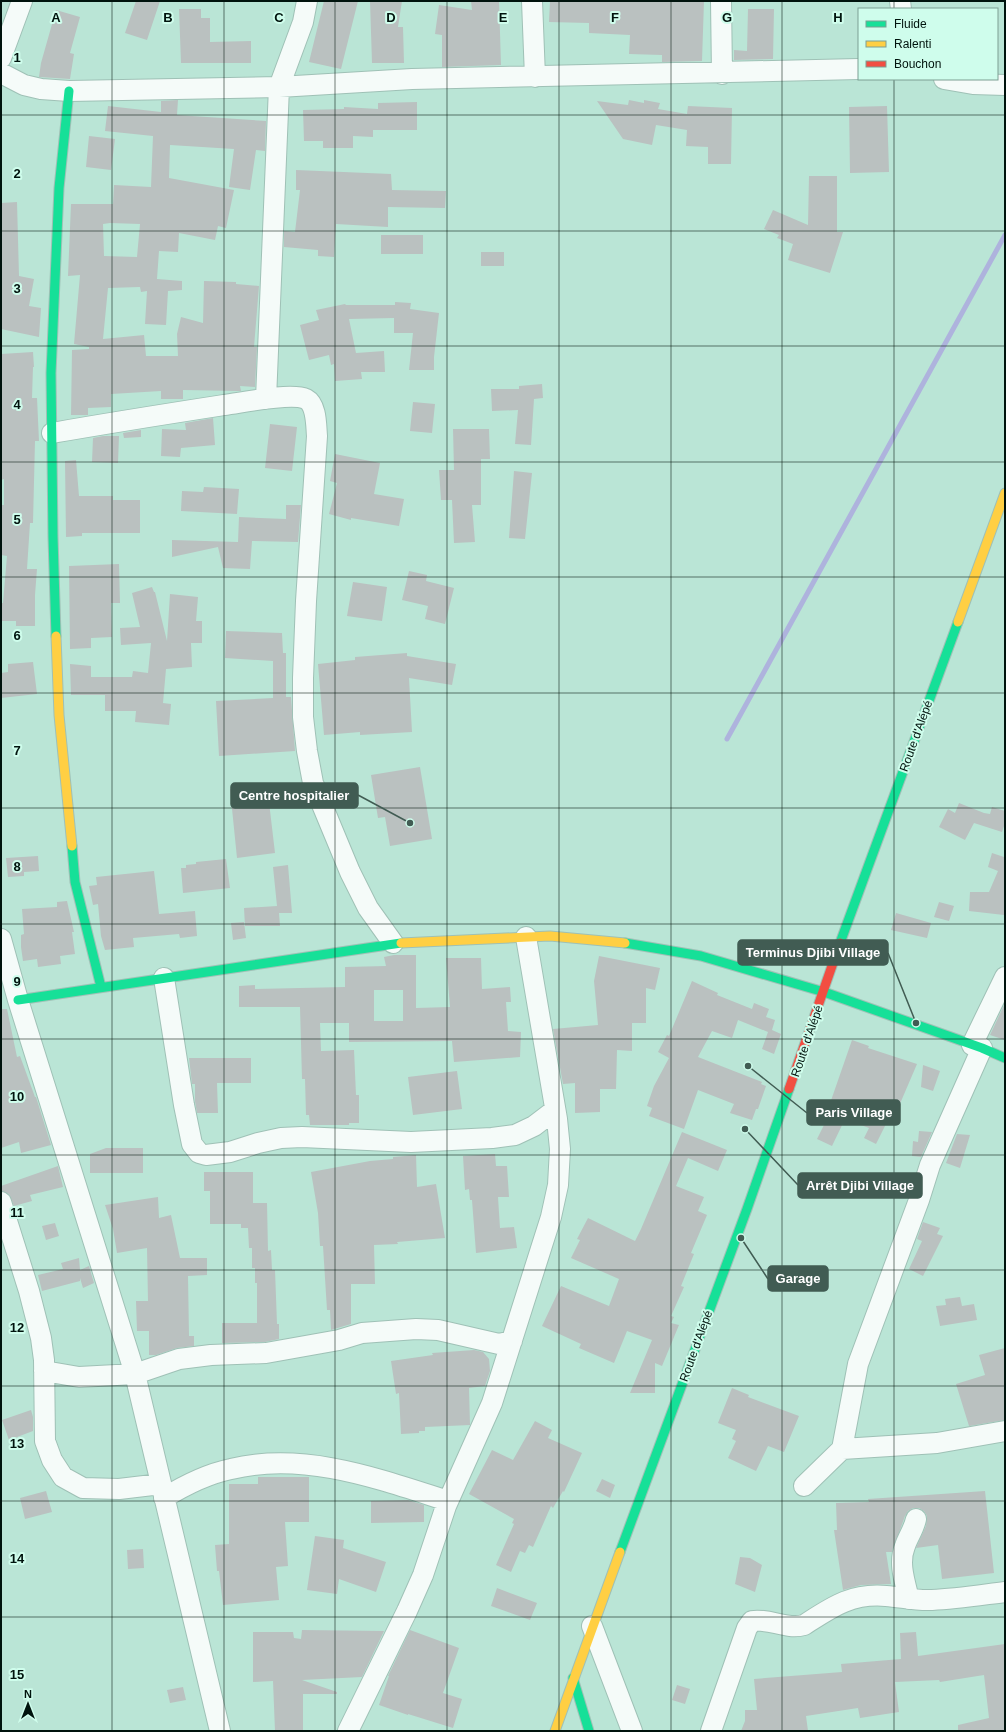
<svg xmlns="http://www.w3.org/2000/svg" width="1006" height="1732" font-family="Helvetica,sans-serif">
<rect width="100%" height="100%" fill="#bae5d6"/>
<g fill="none" stroke-linecap="round" stroke-linejoin="round">
<path stroke="#aeb3dd" stroke-width="5" d="M727 739 1005 235"/>
</g>
<path fill="#bac1c0" fill-rule="evenodd" d="M136 1H160L147 40 125 33Z
M324 1H358L341 69 309 62Z
M370 1H402L398 27H403L404 63H372Z
M471 1H499L501 65 442 67V35L435 34 439 5 472 10Z
M550 1H704L702 61 662 62V55L629 54 630 35 589 33V23L549 22Z
M179 9H201V18H210V42L251 41V63H181Z
M748 9H774L773 59 734 60V50L747 51Z
M56 10 80 17 70 53 74 54 70 79 39 77 41 63Z
M178 100 177 115 266 121 265 151 256 150 250 190 229 187 234 149 170 145 169 178 234 190 226 228 218 226 215 240 179 233 178 252 159 251 157 279 182 281V290L168 291 166 325 145 324 147 291 141 292 140 287 108 288 103 339 144 335 146 356H178L177 334 181 317 203 323 204 281 236 282V284L259 286 254 347H257L255 387 240 386 241 391H238L183 390V399H161V391L111 394V407L88 408V415H71L72 350 89 349V347L74 344 80 275 68 276 71 204H113L114 185 151 187 153 136 105 131 108 106 161 112V101ZM110 223 140 224 137 257 104 256 103 224Z
M629 100 644 103V100L660 103 658 109 687 114 688 106 732 108 731 164H708V147L686 146 687 130 656 125 652 145 623 139 597 101 628 105Z
M417 102V130H373V137L353 136V148H323V141H304L303 110 344 109V107L378 109V103Z
M887 106 889 172 850 173 849 107Z
M89 136 115 139 111 170 86 167Z
M296 170 391 174 392 190 446 191 445 208 388 207V227L336 224 334 257 318 256V250L284 247V231L295 232 300 190H296Z
M809 176H837V232H843L830 273 788 260 793 244 777 238 779 235 764 229 773 210 808 225Z
M17 202 19 276 34 279 29 306 41 308 39 337 1 329V203Z
M381 235H423V254H381Z
M481 252H504V266H481Z
M395 302 411 303 410 309 439 313 434 357V370H409L413 333H394V318L349 319 356 353 384 351 385 372H361L362 379 335 381 334 364 331 365 329 355 309 360 300 325 319 320 316 310 345 304 346 305H395Z
M33 352 34 367H33L32 398H37L39 441H35L33 523H30L27 569H37L35 595V626H16V621H1V603H3L7 556 1 555V505H4V479L1 480V354Z
M542 384 543 398 534 399 531 445 515 444 518 410 492 411 491 389H519V386Z
M413 402 435 404 432 433 410 431Z
M213 418 215 445 181 448 180 457 161 456 162 429 186 430 185 423Z
M270 424 297 427 292 471 265 468Z
M453 429H489L490 459H481V505H472L475 542 454 543 452 500H441L439 470H454Z
M141 430V437L124 438 123 433Z
M103 436H119L118 463 92 462 93 438Z
M335 454 380 463 374 494 404 499 399 526 351 518V520L329 514 337 483 330 481Z
M76 460 79 496H113V500H140V533H82V536L66 537 65 461Z
M514 471 532 473 525 539 509 538Z
M204 487 239 489 237 514 181 511 182 491 203 492Z
M286 505H301L298 542 252 541 250 569 223 568 218 547 172 557V540L238 542 239 517 286 519Z
M119 564 120 603H111L112 637 91 638V648L70 649 69 566Z
M409 571 427 575 426 581 454 588 445 624 425 619 428 606 402 600Z
M353 582 387 587 382 621 347 616Z
M152 587 154 592H155L167 641 170 594 198 597 196 621H202V643H191L192 667 166 669 163 703 171 704 169 725 135 722 136 711H105V695H71L70 664 91 666V677H132L133 671 148 673 151 643 121 645 120 628 140 627 132 593Z
M226 631 282 633 283 653H286V697H291L295 751 219 756 216 701 273 698V661L225 658Z
M407 653V656L456 664 452 685 409 678 412 732 360 735V732L324 735 318 664 355 660V657Z
M33 662 37 694 1 698V673L8 672V664Z
M420 767 432 839 390 846 385 817 378 818 371 775Z
M267 785 275 853 237 858 230 789Z
M959 803 984 813 990 814 992 807 1005 811V823L1002 832 974 823 965 840 939 827 948 809 955 813Z
M992 853 1004 857 1005 856 1004 915 969 911 970 892H989L998 871 988 867Z
M38 856 39 871 24 872V876L8 877 6 858Z
M226 859 230 888 183 893 181 868H186V865L196 864V862Z
M288 865 292 913H279L280 926H245L244 908 277 906 273 867Z
M154 871 159 914 195 911 197 936 180 938 179 934 133 938 134 947 105 950 101 936 98 904 93 905 89 886 97 885 96 877Z
M67 901 74 932H72L75 954 60 956 61 964 38 967 37 959 23 961 21 947V935L24 934 22 909 57 907V902Z
M939 902 954 906 949 921 934 917Z
M896 913 931 923 927 938 891 930Z
M244 922 246 938 233 940 231 923Z
M394 955H416V1008L450 1007 446 958H481L482 989 510 987 511 1002H506L508 1031 521 1032 520 1057 454 1062 452 1041 349 1042V1023H320L321 1051 354 1050 356 1095H359V1123H349V1125H310L309 1115H306L305 1079H302L300 1007H239V986L255 985V989L345 987V967L386 966 384 957ZM374 990H403V1021H374Z
M599 956 660 968 655 990 646 988V1023H632V1051L617 1050 616 1089H600V1112L575 1113V1083L563 1084 553 1029 598 1025 594 981Z
M692 981 718 993 717 995 752 1009 754 1003 769 1009 766 1017 775 1020 772 1030 781 1034 774 1054 762 1049 768 1032 738 1020 732 1038 712 1031 698 1057 762 1082 761 1084 766 1086 758 1109H756L752 1120 730 1113 734 1104 698 1090 684 1129 649 1116 652 1108 647 1106 654 1086 669 1058 658 1052 667 1035 669 1036Z
M1005 1003V1040L990 1035Z
M1 1009H7L17 1057 20 1056 35 1097H36L51 1145 21 1153 19 1142 1 1148Z
M852 1040 869 1046 868 1048 917 1064 893 1120 889 1118 876 1144 864 1138 869 1128 845 1119 832 1146 817 1139 830 1113 827 1112Z
M189 1058H251V1083H217L218 1113H197L195 1101V1084H192Z
M923 1065 940 1071 933 1091 921 1087Z
M457 1071 462 1109 413 1115 408 1077Z
M919 1131 932 1132 921 1157 912 1156 913 1141 918 1142Z
M682 1132 727 1150 718 1171 688 1158 676 1186 704 1197 698 1211 707 1215 691 1253 694 1254 681 1286 684 1287 671 1316 674 1317 671 1323 679 1325 662 1366 655 1363V1393H630L652 1340 627 1331 614 1363 579 1348 581 1344 542 1326 561 1286 609 1306 619 1279 571 1258 580 1240 577 1239 588 1218 635 1241 641 1229Z
M957 1134 970 1135 960 1168 946 1163Z
M106 1148H143V1173H90V1154Z
M495 1154 496 1166H507L509 1197H498L500 1228 514 1227 517 1248 476 1253 472 1200H470L469 1189 465 1190 463 1156Z
M416 1155 417 1187 436 1184 445 1238 397 1242 398 1244 374 1245 375 1284H351V1324L331 1330 330 1310H327L323 1246H320L318 1213 311 1172 370 1161 393 1159V1157Z
M58 1166 63 1187 30 1195 32 1201 14 1206 9 1194 1 1191V1186Z
M204 1172H253V1203H267L268 1251 271 1250 272 1270H275L277 1324H279V1339L265 1342 222 1343V1323H257V1283H255V1268H252V1248H249L248 1228H241V1224H210V1191H204Z
M158 1197 159 1218 171 1215 180 1258H207V1275L188 1276 189 1336H194V1346L177 1348 156 1355H149V1331H137L136 1301H148L147 1248 117 1253 113 1229 105 1205Z
M923 1222 940 1228 937 1234 943 1236 923 1276 909 1269 922 1241 917 1239Z
M55 1223 59 1236 46 1240 42 1226Z
M79 1258 80 1270 89 1266 94 1283 83 1288 80 1278V1281L42 1291 38 1275 63 1269 61 1263Z
M960 1297 962 1306 974 1304 977 1320 940 1326 936 1306 946 1305 945 1299Z
M1005 1348V1420L969 1426 956 1384 985 1375 979 1355Z
M474 1350 483 1352 489 1359 490 1371 485 1386 469 1388 470 1425 425 1427V1431H419V1433L401 1434 399 1393 396 1394 391 1361 433 1355 432 1353Z
M732 1388 749 1395 748 1397 799 1416 784 1452 768 1446 756 1471 728 1458 736 1441 732 1439 736 1430 718 1423Z
M31 1410 33 1417V1431L9 1440 2 1420Z
M535 1421 552 1430 548 1438 582 1453 564 1492 563 1491 553 1508 551 1506 533 1547 529 1545 525 1553 520 1551 511 1572 496 1565 514 1524 512 1523 514 1519 469 1494 492 1450 513 1460Z
M258 1477H309V1522H285L288 1566 276 1567 279 1600 223 1605 219 1571H217L215 1545 229 1544V1484H258Z
M602 1479 615 1485 610 1498 596 1491Z
M46 1491 52 1512 25 1519 20 1498Z
M985 1491 994 1573 942 1579 938 1545 916 1548 926 1526 927 1516 924 1511 919 1508H913L908 1511 905 1516 892 1552H886L891 1584 861 1585 843 1590 834 1530H837L836 1503 869 1502 868 1499Z
M408 1500 424 1505V1522L371 1523V1501Z
M315 1536 344 1540 343 1548 386 1562 376 1592 339 1579 337 1594 307 1590Z
M143 1549 144 1568 128 1569 127 1550Z
M740 1557 750 1558 762 1565 755 1592 735 1584Z
M497 1588 537 1603 530 1620 491 1606Z
M302 1630 384 1631 362 1677 302 1680 337 1692V1694H303V1731H275L273 1681 253 1682V1632H293L294 1638 301 1639Z
M410 1630 459 1648 443 1693 462 1699 453 1728 408 1714V1715L379 1705 389 1676H388Z
M916 1632 918 1656 1005 1644V1731H958V1725L989 1718 984 1675 940 1682 939 1680 895 1682 899 1712 860 1718 858 1708 806 1716 808 1731H741L745 1721V1710H757L754 1679 842 1672 841 1664 901 1659 900 1633Z
M677 1685 690 1689 685 1704 672 1700Z
M183 1687 186 1700 170 1703 167 1690Z"/>
<g fill="none" stroke-linecap="round" stroke-linejoin="round">
<g stroke="#9fc1b6" stroke-width="22">
<path id="street" d="M532 1 535 77
M721 1 722 74
M900 1 901 9
M1 58 22 1
M1 73 24 85 41 89 69 91 279 87 412 79 859 69
M944 79 973 84 1005 85
M266 399 279 87 303 22 307 1
M52 433C109 423 166 414 224 405 241 403 291 392 306 399 317 405 316 426 317 436L306 601 303 678V717L307 751 313 783 350 872 368 908 393 943
M1 939 18 1000 135 1374 220 1731
M164 978 184 1105 192 1144 199 1153 206 1155 230 1152 258 1143 281 1138 302 1137 411 1142 492 1138 515 1135 534 1126 555 1110
M972 1045 1005 977
M1 1202 29 1291 41 1338 44 1360 45 1441 52 1460 63 1477 83 1488 119 1489 161 1484
M44 1371 79 1377 135 1374 179 1359 211 1355 266 1353 339 1340 362 1333 416 1329 438 1330 499 1344 512 1341
M842 1449 937 1443 1005 1431
M804 1486 842 1449 858 1364 919 1200 930 1165 982 1048
M164 1498C185 1485 207 1474 231 1469 304 1451 379 1479 448 1501
M909 1599C905 1582 898 1563 905 1546 908 1537 914 1529 916 1519
M592 1626 632 1731
M348 1731 407 1611 423 1575 446 1506 492 1403 551 1217 558 1185 560 1149 557 1119 526 937
M711 1731 747 1628 752 1621C770 1618 786 1630 804 1625 832 1607 851 1593 886 1596 901 1597 916 1601 932 1600 956 1599 981 1595 1005 1592"/>
</g>
<g stroke="#9fc1b6" stroke-width="11">
<path id="fast" d="M56 636 53 537 51 373 59 188 69 91
M72 846 75 882 101 987
M625 943 701 956 824 992 982 1048 1005 1058
M840 943 958 622
M18 1000 401 943
M620 1552 747 1209 789 1089
M573 1678 589 1731"/>
</g>
<g stroke="#9fc1b6" stroke-width="11">
<path id="slow" d="M958 622 1005 493
M56 636 59 715 72 846
M401 943 550 936 625 943
M555 1731 620 1552"/>
</g>
<g stroke="#9fc1b6" stroke-width="11">
<path id="jam" d="M789 1089 840 943"/>
</g>
<use href="#street" stroke="#f5fbf9" stroke-width="20"/>
<use href="#fast" stroke="#16e098" stroke-width="9"/>
<use href="#slow" stroke="#ffcf43" stroke-width="9"/>
<use href="#jam" stroke="#f24e42" stroke-width="9"/>
</g>
<path fill="none" stroke="#00130d" stroke-width="1" stroke-opacity="0.55" d="M112 1V1731M224 1V1731M335 1V1731M447 1V1731M559 1V1731M671 1V1731M782 1V1731M894 1V9M894 79V1731M1 115H1005M1 231H1005M1 346H1005M1 462H1005M1 577H1005M1 693H1005M1 808H1005M1 924H1005M1 1039H1005M1 1155H1005M1 1270H1005M1 1386H1005M1 1501H1005M1 1617H1005"/>
<g text-anchor="middle" stroke-width="4" stroke-linejoin="round" paint-order="stroke">
<g font-size="12" fill="#00130d" stroke="#cffdec">
<text transform="translate(916 736) rotate(-70)" y="4">Route d'Alépé</text>
<text transform="translate(807 1041) rotate(-71)" y="4">Route d'Alépé</text>
<text transform="translate(696 1346) rotate(-70)" y="4">Route d'Alépé</text>
</g>
</g>
<g font-size="13" text-anchor="middle" font-weight="bold" fill="#00130d" stroke="#cffdec" stroke-width="4" stroke-linejoin="round" paint-order="stroke">
<text x="56" y="22">A</text>
<text x="168" y="22">B</text>
<text x="279" y="22">C</text>
<text x="391" y="22">D</text>
<text x="503" y="22">E</text>
<text x="615" y="22">F</text>
<text x="727" y="22">G</text>
<text x="838" y="22">H</text>
<text x="17" y="62">1</text>
<text x="17" y="178">2</text>
<text x="17" y="293">3</text>
<text x="17" y="409">4</text>
<text x="17" y="524">5</text>
<text x="17" y="640">6</text>
<text x="17" y="755">7</text>
<text x="17" y="871">8</text>
<text x="17" y="986">9</text>
<text x="17" y="1101">10</text>
<text x="17" y="1217">11</text>
<text x="17" y="1332">12</text>
<text x="17" y="1448">13</text>
<text x="17" y="1563">14</text>
<text x="17" y="1679">15</text>
</g>
<path fill="none" stroke="#415c53" stroke-width="1.5" d="M410 823L358 795M916 1023L888 953M748 1066L807 1113M745 1129L798 1185M741 1238L768 1279"/>
<g fill="#415c53" stroke="#cffdec" stroke-width="1.5">
<circle cx="410" cy="823" r="4"/>
<circle cx="916" cy="1023" r="4"/>
<circle cx="748" cy="1066" r="4"/>
<circle cx="745" cy="1129" r="4"/>
<circle cx="741" cy="1238" r="4"/>
</g>
<g fill="#415c53" stroke="#415c53" stroke-width="1.5">
<rect x="231" y="783" width="127" height="25" rx="4"/>
<rect x="738" y="940" width="150" height="25" rx="4"/>
<rect x="807" y="1100" width="93" height="25" rx="4"/>
<rect x="798" y="1173" width="124" height="25" rx="4"/>
<rect x="768" y="1266" width="60" height="25" rx="4"/>
</g>
<g font-size="13" text-anchor="middle" font-weight="bold" fill="#fff">
<text x="294" y="800">Centre hospitalier</text>
<text x="813" y="957">Terminus Djibi Village</text>
<text x="854" y="1117">Paris Village</text>
<text x="860" y="1190">Arrêt Djibi Village</text>
<text x="798" y="1283">Garage</text>
</g>
<rect width="1006" height="1732" fill="none" stroke="#00130d" stroke-width="4"/>
<rect x="858" y="8" width="140" height="72" fill="#cffdec" stroke="#7c9f93"/>
<rect x="866" y="21" width="20" height="6" fill="#16e098" stroke="#7c9f93"/>
<text x="894" y="28" font-size="12" fill="#00130d">Fluide</text>
<rect x="866" y="41" width="20" height="6" fill="#ffcf43" stroke="#7c9f93"/>
<text x="894" y="48" font-size="12" fill="#00130d">Ralenti</text>
<rect x="866" y="61" width="20" height="6" fill="#f24e42" stroke="#7c9f93"/>
<text x="894" y="68" font-size="12" fill="#00130d">Bouchon</text>
<g transform="translate(28 1704)" stroke="#cffdec" stroke-width="3" paint-order="stroke">
<path d="M0-3L7 15L0 10L-7 15Z" fill="#00130d"/>
<text y="-6" font-size="11" font-weight="bold" text-anchor="middle" fill="#00130d">N</text>
</g>
</svg>
